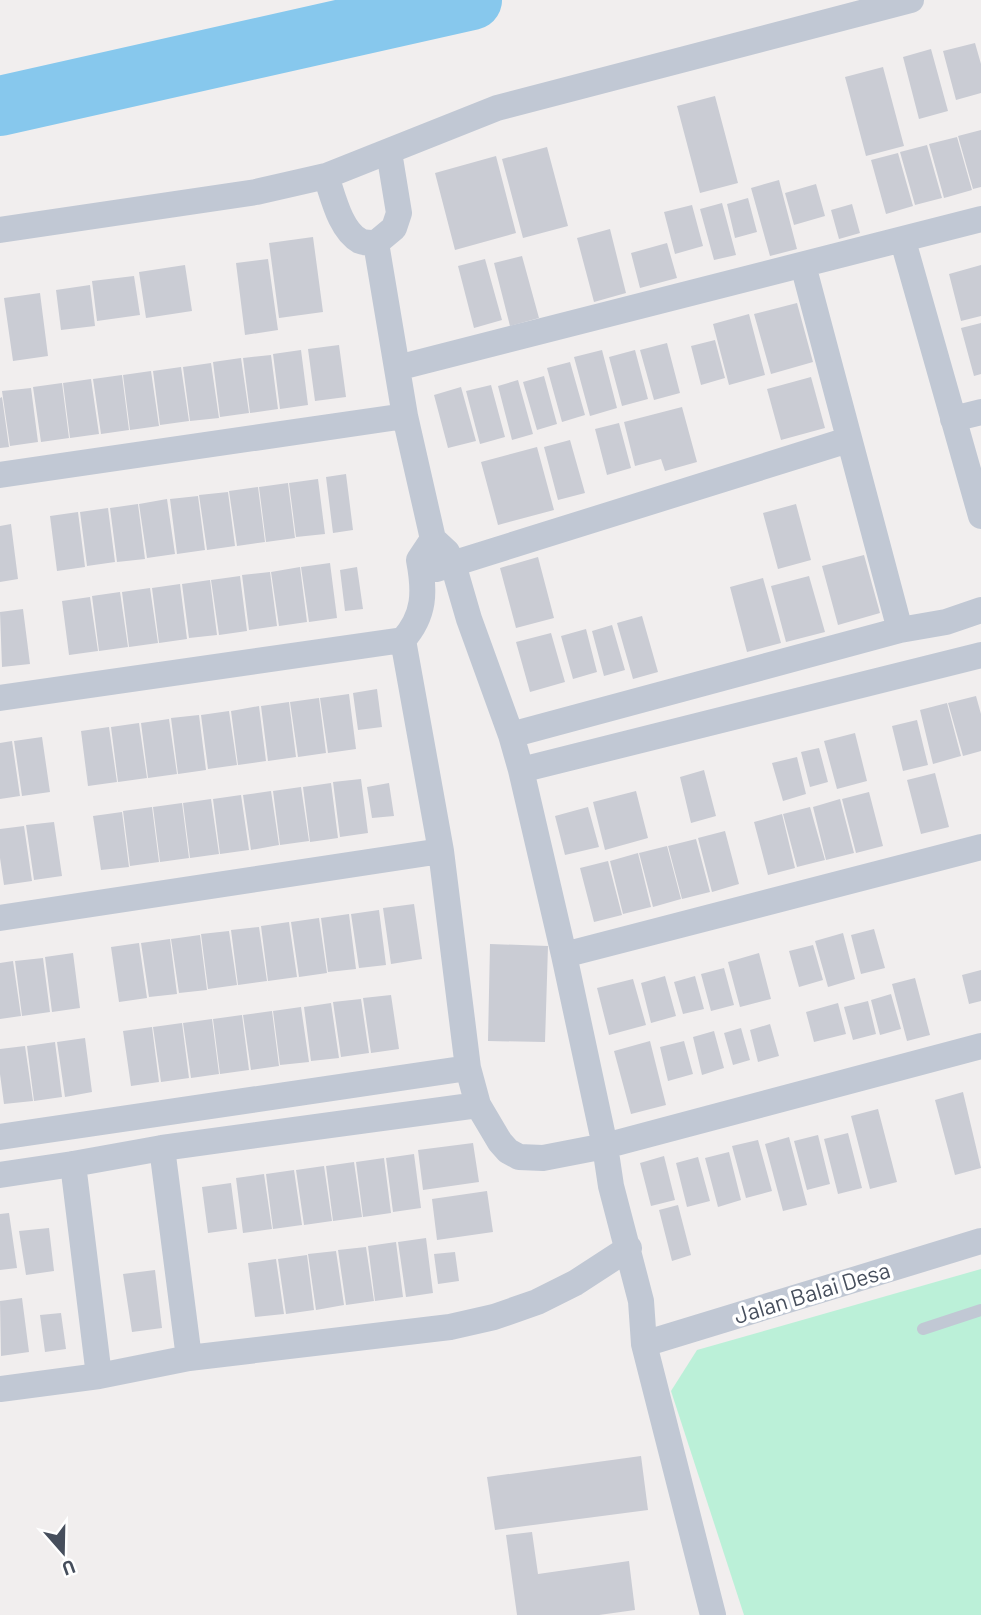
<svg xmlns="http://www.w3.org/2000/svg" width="981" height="1615" font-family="Barlow,sans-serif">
<rect width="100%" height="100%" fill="#f1eeee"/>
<path fill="#bbf0d8" d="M981 1269V1615H744L671 1391 697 1350Z"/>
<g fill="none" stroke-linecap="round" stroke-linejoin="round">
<path stroke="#87c8ed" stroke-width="60" d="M0 106 472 0"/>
</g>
<path fill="#caccd4" d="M975 43 981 64V93L956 100 943 51Z
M931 49 948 111 919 119 903 57Z
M883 67 904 146 866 156 845 77Z
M715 96 738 183 700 193 677 106Z
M981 130V187L973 189 958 136Z
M957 137 972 190 944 198 929 144Z
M927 145 942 198 915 205 900 152Z
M547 147 568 226 523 238 502 159Z
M898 153 913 206 886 214 871 160Z
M496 156 516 233 455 250 435 173Z
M779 180 797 249 770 256 751 188Z
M816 184 825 216 794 225 785 193Z
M748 198 757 232 735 238 727 204Z
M722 203 736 255 714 260 700 209Z
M852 204 860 233 839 239 831 210Z
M692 205 703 246 675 254 664 212Z
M610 229 626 293 594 302 577 238Z
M313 237 323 312 279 318 269 243Z
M667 243 677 278 640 288 631 253Z
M522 256 539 318 510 326 494 263Z
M268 259 278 330 245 335 236 263Z
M485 259 502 320 474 328 458 266Z
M185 265 192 311 146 318 139 272Z
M981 265V316L961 321 949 274Z
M134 276 140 315 97 321 92 281Z
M90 285 95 326 61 330 56 290Z
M40 293 48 356 13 361 4 298Z
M797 303 813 362 771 374 754 314Z
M749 314 765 375 729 385 713 324Z
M981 323V374L974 376 961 328Z
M715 340 725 378 701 385 691 346Z
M667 343 680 393 654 400 640 350Z
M339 345 346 397 315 401 308 349Z
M301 350 308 405 280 409 273 354Z
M602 350 617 408 590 416 574 357Z
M635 350 648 399 622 406 609 357Z
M271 355 278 409 250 413 243 358Z
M241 358 249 413 220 417 213 362Z
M570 362 585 415 562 422 547 368Z
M211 363 219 418 190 421 183 367Z
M181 367 189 421 160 425 153 371Z
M151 371 159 426 130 430 123 375Z
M122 375 129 430 101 434 93 379Z
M544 376 557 424 537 430 523 382Z
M811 377 825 428 781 440 767 389Z
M91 379 99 434 70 438 63 383Z
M518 380 533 434 512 440 498 386Z
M62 383 69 438 41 442 33 387Z
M491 385 505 437 480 444 466 391Z
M461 387 476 441 448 448 434 395Z
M31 388 38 442 10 446 2 391Z
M2 397 9 447 0 448V398Z
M682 407 697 462 665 471 661 459 635 466 624 422Z
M619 423 631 468 607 475 595 429Z
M570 440 585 493 558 500 544 447Z
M537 447 554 510 498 525 481 462Z
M346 474 353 530 333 533 326 477Z
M318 479 325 534 296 537 289 483Z
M288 483 295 538 266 542 259 487Z
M258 487 265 542 237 546 229 491Z
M228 492 235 546 207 550 199 495Z
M198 496 205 550 177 554 170 499Z
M167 499 175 554 147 558 139 504Z
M138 504 145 559 117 562 110 508Z
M796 504 811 560 778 569 763 513Z
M108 508 115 562 87 566 80 512Z
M78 512 85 567 57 571 50 516Z
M11 524 18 579 0 582V526Z
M864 555 880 613 838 625 822 566Z
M538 557 554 618 516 628 500 568Z
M330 563 337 618 309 622 301 567Z
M300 567 307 622 279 626 271 572Z
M357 567 363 609 345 611 340 570Z
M270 572 277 626 249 630 242 575Z
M240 576 247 631 219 635 211 580Z
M809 576 825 632 786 642 771 586Z
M763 578 781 643 747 652 730 587Z
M210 580 217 635 189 638 182 584Z
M180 584 187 639 159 643 152 588Z
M150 588 158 643 129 647 122 592Z
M120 592 128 647 99 651 92 596Z
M90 597 98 651 69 655 62 601Z
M23 609 30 664 2 667 0 612Z
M642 616 658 672 633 679 617 623Z
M612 625 625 670 604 676 592 631Z
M586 629 597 672 573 679 561 636Z
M551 633 565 682 530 692 516 642Z
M377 689 382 727 358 730 353 693Z
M349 694 356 749 328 753 320 698Z
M976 696 981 714V751L963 756 948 703Z
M319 698 326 753 298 757 290 702Z
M289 702 296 757 268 761 261 706Z
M947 703 961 756 933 764 920 710Z
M259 706 266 761 238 765 231 711Z
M229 711 237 765 208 769 201 715Z
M199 715 206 770 178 774 171 718Z
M169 719 177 774 148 778 141 723Z
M917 720 928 765 903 771 892 726Z
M139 723 147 778 118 782 111 727Z
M109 727 117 782 88 786 81 731Z
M855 733 867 781 837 789 824 741Z
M42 737 50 792 22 796 14 741Z
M12 741 20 796 0 799V743Z
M819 748 828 782 810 787 801 752Z
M797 757 806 794 783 801 772 763Z
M704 770 716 816 691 823 680 777Z
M935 773 949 827 921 834 907 780Z
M361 779 368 833 340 837 333 782Z
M331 783 338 838 310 842 303 787Z
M389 783 394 816 372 818 367 787Z
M301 787 309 841 280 845 273 791Z
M271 791 279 845 251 850 243 795Z
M636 791 648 838 605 850 593 802Z
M869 792 883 846 856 853 842 799Z
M241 795 249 850 220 854 213 799Z
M211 799 219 854 190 858 183 803Z
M840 799 854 853 826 860 813 807Z
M182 803 189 858 160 862 153 807Z
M152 807 159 862 130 866 123 811Z
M588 807 599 847 565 855 555 816Z
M810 807 825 860 797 867 783 814Z
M122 812 129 867 101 870 93 816Z
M782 814 795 868 768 875 754 822Z
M54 822 62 876 34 880 26 825Z
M24 826 32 881 4 885 0 858V829Z
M725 831 739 884 712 892 698 838Z
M696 839 710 892 682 899 668 846Z
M667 846 681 899 653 907 639 853Z
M638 853 651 907 623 914 610 861Z
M608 861 622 915 594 922 580 868Z
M414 904 422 959 391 964 383 908Z
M379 910 386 965 359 968 351 914Z
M349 914 356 969 328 972 321 918Z
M319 918 327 973 299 977 291 922Z
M289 922 297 977 268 981 261 926Z
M259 927 267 981 238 985 231 930Z
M874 929 885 968 861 974 851 935Z
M229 931 237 985 208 989 201 934Z
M843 933 855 979 828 987 815 941Z
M200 935 207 990 179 993 171 939Z
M170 939 177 994 149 997 141 943Z
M139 943 147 998 119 1002 111 947Z
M490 944 548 946 545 1042 488 1041Z
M813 945 823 980 799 987 789 951Z
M73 953 80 1008 52 1012 45 957Z
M759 953 771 999 740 1007 728 962Z
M43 958 50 1012 22 1016 15 961Z
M13 961 21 1016 0 1019V963Z
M724 968 734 1005 711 1011 701 974Z
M981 970V1001L969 1004 962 975Z
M665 976 676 1016 651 1023 641 983Z
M695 976 704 1009 683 1014 674 982Z
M915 978 930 1035 907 1041 892 984Z
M633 979 646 1025 609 1035 597 988Z
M891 994 901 1029 880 1035 871 1000Z
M391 995 399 1049 371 1053 363 998Z
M361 999 369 1053 341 1057 333 1002Z
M868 1001 876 1034 853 1040 844 1007Z
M331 1003 339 1058 311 1061 304 1007Z
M838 1003 846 1034 814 1042 806 1012Z
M301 1007 309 1062 280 1065 273 1011Z
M272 1011 279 1066 251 1070 243 1015Z
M242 1015 249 1070 220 1074 213 1019Z
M212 1019 219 1074 191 1078 183 1023Z
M182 1023 189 1078 161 1082 153 1027Z
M770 1024 779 1056 758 1062 750 1030Z
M152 1027 159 1082 131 1086 123 1031Z
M741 1028 750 1060 733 1065 724 1033Z
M714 1031 724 1068 702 1075 693 1037Z
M85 1038 92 1092 65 1097 57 1042Z
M650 1041 666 1105 631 1114 614 1051Z
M684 1041 693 1074 668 1081 660 1047Z
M55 1042 62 1097 34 1101 27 1046Z
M25 1046 33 1101 4 1104 0 1074V1049Z
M963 1092 981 1168 955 1175 935 1100Z
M878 1109 897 1182 870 1189 851 1116Z
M848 1133 862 1188 838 1194 824 1139Z
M818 1135 830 1184 807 1190 794 1141Z
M789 1137 807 1205 783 1211 765 1144Z
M758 1140 772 1191 746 1198 732 1146Z
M473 1143 479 1182 423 1190 418 1150Z
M729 1152 741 1200 718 1207 705 1158Z
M414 1154 421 1208 393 1212 386 1158Z
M664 1156 675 1200 651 1206 640 1163Z
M698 1157 710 1201 687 1207 676 1163Z
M384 1158 391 1213 363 1217 356 1162Z
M354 1162 362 1217 333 1221 326 1166Z
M324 1166 332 1221 304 1225 296 1170Z
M294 1170 302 1225 273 1229 266 1174Z
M264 1174 272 1229 243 1233 236 1178Z
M231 1183 237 1229 208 1233 202 1187Z
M487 1191 493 1232 437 1240 432 1199Z
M678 1205 691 1255 672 1261 659 1210Z
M9 1213 17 1268 0 1270V1214Z
M49 1228 54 1271 26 1275 19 1231Z
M426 1238 433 1293 406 1297 398 1242Z
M396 1242 403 1297 375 1301 368 1246Z
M366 1247 374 1301 346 1305 338 1250Z
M336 1251 344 1305 316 1310 308 1254Z
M455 1252 459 1281 438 1284 434 1254Z
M307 1255 314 1310 286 1314 278 1259Z
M276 1259 284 1314 255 1317 248 1263Z
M155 1270 162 1328 132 1332 123 1274Z
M22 1298 29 1352 1 1356 0 1301Z
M61 1313 66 1349 45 1352 40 1315Z
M641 1456 648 1510 495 1530 487 1477Z
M532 1532 538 1574 629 1561 635 1610 599 1615H517L506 1535Z"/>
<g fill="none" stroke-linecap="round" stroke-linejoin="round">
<path stroke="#c1c8d4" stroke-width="12" d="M923 1329 981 1310"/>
<path stroke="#c1c8d4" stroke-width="26" d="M326 176C333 196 340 230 360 241 365 243 371 243 376 243L394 228 399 213 389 152
M0 230 256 192 326 176 497 108 911 0
M903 241 981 516
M376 243 405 416 433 539 447 552 453 564 469 619 511 735 521 770 564 955 605 1146 611 1186 641 1301 644 1344 713 1615
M803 265 900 630
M397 368 981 219
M953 419 981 412
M0 475 405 416
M433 539 419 560C425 592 425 615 403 640L441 851 468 1068 478 1105 500 1142 508 1151 519 1157 543 1158 605 1146 981 1046
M436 569 848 440
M0 698 403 640
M511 735 900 630 946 622 981 610
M521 770 981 655
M0 918 441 851
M564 955 981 847
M0 1137 468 1068
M162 1148 189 1358
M73 1164 99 1376
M0 1175 73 1164 162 1148 478 1105
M644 1344 981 1241
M0 1389 99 1376 189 1358 450 1327 494 1317 537 1302 575 1283 629 1248"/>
</g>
<g text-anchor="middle" stroke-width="7" stroke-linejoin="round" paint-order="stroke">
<g font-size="23" fill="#464e5c" stroke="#fff">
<text transform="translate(812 1293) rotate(-17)" y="8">Jalan Balai Desa</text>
</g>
</g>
<g transform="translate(63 1552) rotate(160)" stroke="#ffffff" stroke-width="5" paint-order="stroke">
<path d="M0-5L12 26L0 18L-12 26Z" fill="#464e5c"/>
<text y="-10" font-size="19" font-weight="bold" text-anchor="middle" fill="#464e5c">U</text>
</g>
</svg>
